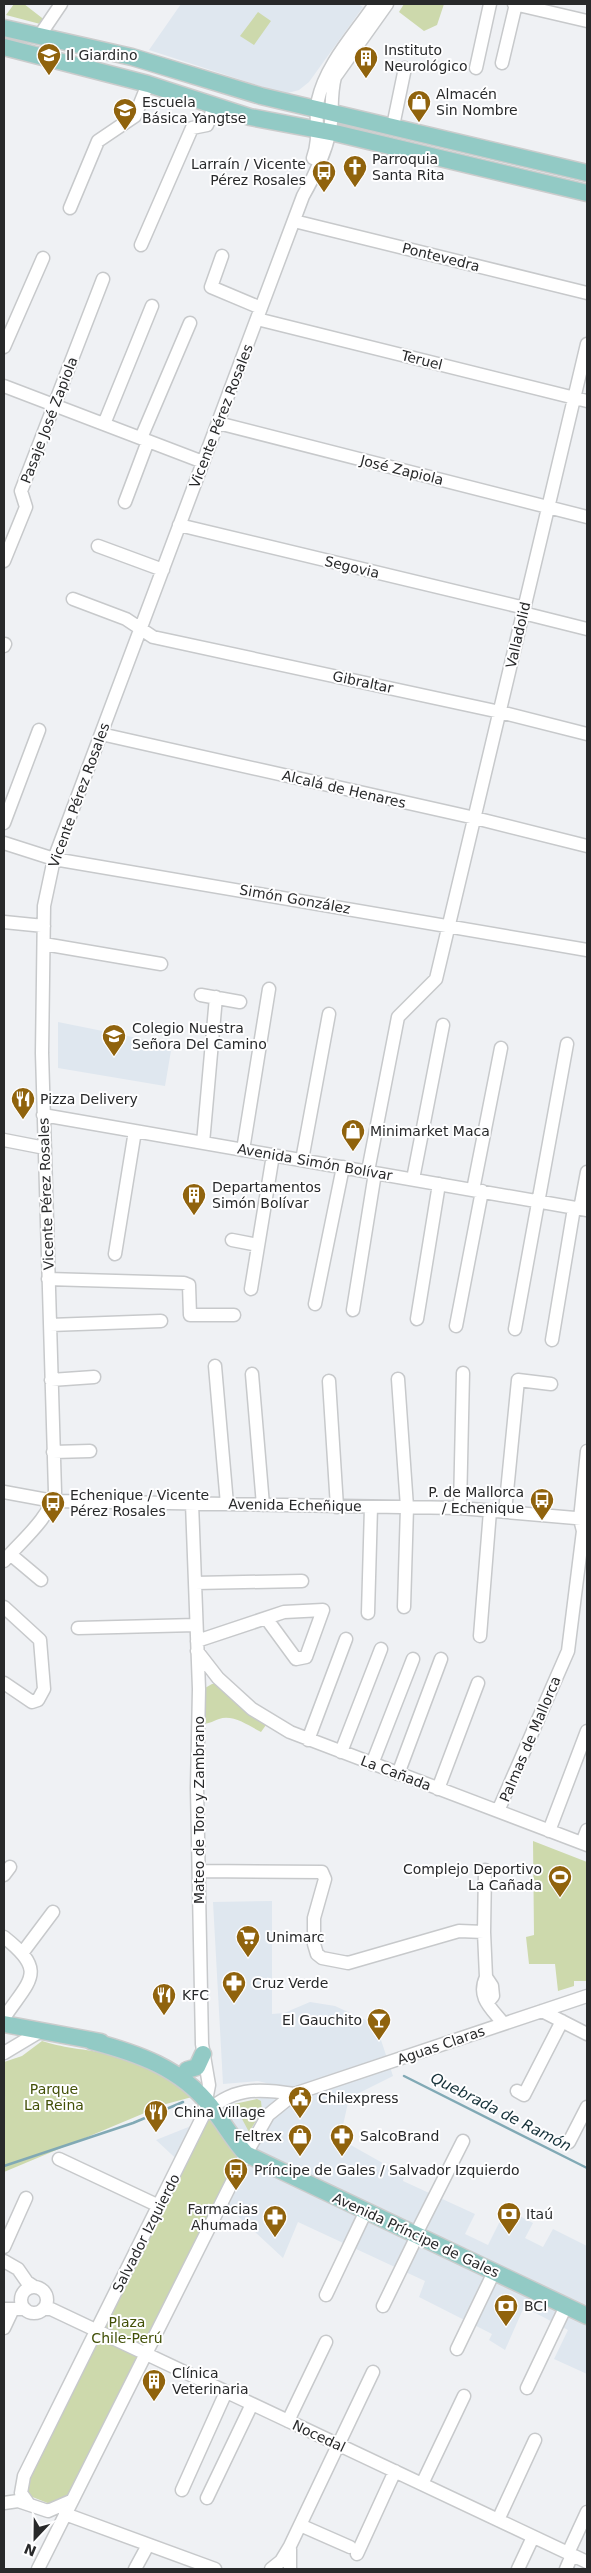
<svg xmlns="http://www.w3.org/2000/svg" width="591" height="2573" font-family="'DejaVu Sans',sans-serif">
<rect width="100%" height="100%" fill="#eff1f4"/>
<path fill="#dfe7ef" d="M181 4H358L363 7 309 82 299 90 284 94 149 50Z
M58 1022 172 1045 165 1086 58 1068Z
M272 1901V2014L284 2013 310 2002 335 2006 376 2025 393 2076 349 2098 340 2139 404 2175 403 2181 475 2214 465 2234 488 2245 506 2209 533 2223 525 2238 543 2247 553 2229 587 2246V2374L554 2359 568 2330 524 2307 505 2350 489 2340 492 2334 419 2297 425 2281 298 2222 283 2258 156 2140 286 2088 258 2081 223 2084 213 1902Z"/>
<path fill="#cdd9ac" d="M14 4H24L46 21 44 25 6 15Z
M404 4H444L437 25 424 31 399 12Z
M258 12 271 21 254 45 240 36Z
M212 1684H220L240 1706 266 1725 261 1732C249 1726 233 1714 219 1719 213 1721 211 1723 204 1724L205 1688Z
M533 1841 587 1862V1981H574V1986L558 1991 555 1964H529L526 1937 534 1935Z
M42 2041C76 2053 150 2052 175 2076 181 2082 186 2090 192 2097L166 2104 4 2172V2062L22 2056Z
M257 2099 261 2101 262 2111 249 2132 234 2104Z
M214 2115 239 2153 238 2158 64 2502 55 2506 25 2494 24 2486 208 2117Z"/>
<g fill="none" stroke-linecap="round" stroke-linejoin="round">
<path stroke="#81a9b5" stroke-width="2.5" d="M404 2076 587 2168
M4 2166 133 2123 183 2102"/>
<g stroke="#c7c9cb" stroke-width="15">
<path id="minor" d="M514 4 587 21
M40 35 61 4
M502 63 516 4
M476 68 490 4
M393 126 405 68
M313 158C321 135 314 121 318 100 326 64 355 34 375 4
M70 208 98 141 135 116 148 84
M294 221 587 293
M141 245 192 128 207 125 214 107
M222 256 211 287 261 308
M257 319 587 401
M4 347 43 258
M4 386 203 462
M218 423 587 517
M104 424 152 306
M141 438 190 323
M125 502 148 441
M179 525 525 608
M98 546 163 570
M4 561 26 507 21 491 103 279
M73 599 126 619 153 637 500 712 587 734
M523 613 587 629
M4 646 5 644
M101 734 475 818 587 846
M4 823 39 730
M4 843 54 859 587 950
M4 922 44 926
M44 944 161 964
M201 995 240 1002
M43 1115 587 1210
M4 1140 45 1148
M203 1143 216 997
M243 1150 269 989
M302 1160 329 1014
M368 1171 398 1017 436 979 587 344
M413 1179 443 1025
M473 1190 501 1048
M580 1209 587 1172
M232 1240 258 1245
M115 1254 135 1131
M48 1279 184 1283 189 1285 190 1315H234
M251 1289 273 1155
M315 1304 343 1167
M353 1310 375 1173
M417 1319 439 1184
M50 1325 161 1321
M456 1326 482 1191
M515 1329 567 1044
M552 1340 574 1208
M215 1366 227 1504
M252 1374 263 1505
M398 1379 407 1507 404 1607
M51 1380 94 1377
M329 1381 337 1507
M53 1452 90 1451
M4 1492 53 1501 460 1508 587 1519
M192 1503 199 1689 197 1788 202 2044 209 2085 203 2116
M460 1508 463 1373
M505 1512 518 1380 551 1384
M10 1554 41 1580
M4 1561C21 1541 50 1518 55 1492L42 1053 44 906 54 859 303 196C314 177 325 153 330 131 333 113 330 95 335 77L387 4
M195 1583 302 1581
M4 1607 40 1640 44 1689 38 1700 32 1702 4 1683
M368 1613 371 1507
M78 1628 196 1625
M480 1636 490 1511
M197 1641 284 1612 323 1610 306 1657 296 1659 266 1618
M197 1651 218 1678 252 1709 290 1732 587 1845
M308 1740 346 1639
M341 1752 381 1649
M372 1764 413 1659
M398 1774 441 1659
M438 1789 478 1683
M498 1811 568 1651 583 1531 580 1519 587 1451
M549 1831 587 1731
M582 1843 587 1830
M199 1871 322 1872 325 1879 314 1918V1944L317 1954 322 1958 348 1963 459 1931 484 1932 486 1977 492 1986 493 1996 488 2002
M4 1875 10 1867
M484 1932 485 1870
M4 1937C48 1972 30 1979 4 2018
M23 1952 53 1912
M486 1977C477 1997 490 2007 503 2023
M542 2011 587 2034
M4 2053 39 2032
M517 2091 524 2095 562 2021
M569 2142 587 2107
M59 2159 159 2206
M420 2226 463 2141
M4 2247 26 2198
M4 2261 18 2269 27 2282 33 2286
M21 2300a13 13 0 1 1 26 0a13 13 0 1 1-26 0Z
M326 2295 366 2211
M383 2306 417 2236
M4 2309H25
M43 2309H51L587 2562
M4 2328 13 2309
M457 2349 494 2272
M527 2388 566 2306
M288 2421 326 2342
M422 2484 464 2396
M182 2490 226 2392
M207 2498 252 2404
M4 2503 18 2501 48 2511 71 2501
M28 2503 21 2493 24 2476 203 2116C230 2087 258 2088 294 2094
M65 2514 215 2569
M498 2520 535 2440
M300 2525 350 2547
M568 2553 587 2512
M357 2554 395 2471
M38 2569 246 2154 268 2115 294 2094 587 1996
M135 2569 148 2545
M271 2569 281 2561 290 2546 373 2372
M290 2569V2549
M518 2569 533 2537
M566 2569 572 2555"/>
</g>
<g stroke="#cbcccc" stroke-width="19">
<path id="major" d="M4 28 132 57 261 96 587 173
M4 47 148 84 250 117 335 133 587 193
M4 2024 101 2042
M91 2041C137 2053 181 2068 211 2107 224 2123 233 2140 246 2154L587 2316
M187 2070 197 2067 203 2054"/>
</g>
<use href="#minor" stroke="#fff" stroke-width="12"/>
<use href="#major" stroke="#92cac5" stroke-width="16"/>
</g>
<defs>
<g id="school-pin" transform="scale(1.25)"><path d="M0 17L-7.5 6A9.5 9.5 0 1 1 7.5 6Z" fill="#90630d" stroke="#fefeff"/><path d="M0-5L7-2L0 1L-7-2ZM-4 1L0 2.5L4 1V4Q0 6-4 4Z" fill="#fff"/></g>
<g id="building-pin" transform="scale(1.25)"><path d="M0 17L-7.5 6A9.5 9.5 0 1 1 7.5 6Z" fill="#90630d" stroke="#fefeff"/><path d="M-4-6H4V6H1V3H-1V6H-4ZM-2.5-4.3h1.7v1.8h-1.7ZM.8-4.3h1.7v1.8H.8ZM-2.5-1h1.7V.8h-1.7ZM.8-1h1.7V.8H.8Z" fill="#fff"/></g>
<g id="shop-pin" transform="scale(1.25)"><path d="M0 17L-7.5 6A9.5 9.5 0 1 1 7.5 6Z" fill="#90630d" stroke="#fefeff"/><path d="M-5-2.5h2.3a2.7 3.5 0 0 1 5.4 0H5L5.5 6h-11ZM-1.5-2.5h3a1.5 2.3 0 0 0-3 0Z" fill="#fff"/></g>
<g id="church-pin" transform="scale(1.25)"><path d="M0 17L-7.5 6A9.5 9.5 0 1 1 7.5 6Z" fill="#90630d" stroke="#fefeff"/><path d="M-1.2-6h2.4v3.5h3.3v2.4h-3.3V6h-2.4V-.1h-3.3v-2.4h3.3Z" fill="#fff"/></g>
<g id="bus-pin" transform="scale(1.25)"><path d="M0 17L-7.5 6A9.5 9.5 0 1 1 7.5 6Z" fill="#90630d" stroke="#fefeff"/><path d="M-5-6H5V4H4V6H2V4H-2V6H-4V4H-5ZM-3.5-4V0h7V-4ZM-3.5 1.2v1.5H-2V1.2ZM2 1.2v1.5H3.5V1.2Z" fill="#fff"/></g>
<g id="restaurant-pin" transform="scale(1.25)"><path d="M0 17L-7.5 6A9.5 9.5 0 1 1 7.5 6Z" fill="#90630d" stroke="#fefeff"/><path d="M-5-6h1v4h1v-4h1v4h1v-4h1v5L-1.5 .5V6h-2V.5L-5-1ZM5-6V6H3V1.5H1.5Q1.5-4 5-6Z" fill="#fff"/></g>
<g id="stadium-pin" transform="scale(1.25)"><path d="M0 17L-7.5 6A9.5 9.5 0 1 1 7.5 6Z" fill="#90630d" stroke="#fefeff"/><path d="M0-5a6.5 5 0 1 0 0 10a6.5 5 0 1 0 0-10ZM-3.5-1.8h7v3.6h-7Z" fill="#fff"/></g>
<g id="supermarket-pin" transform="scale(1.25)"><path d="M0 17L-7.5 6A9.5 9.5 0 1 1 7.5 6Z" fill="#90630d" stroke="#fefeff"/><path d="M-6-5.5h2.5l.6 2H6L4.5 2H-2.5L-4.4-4H-6ZM-1.5 3.2a1.3 1.3 0 1 0 .1 0ZM3 3.2a1.3 1.3 0 1 0 .1 0Z" fill="#fff"/></g>
<g id="pharmacy-pin" transform="scale(1.25)"><path d="M0 17L-7.5 6A9.5 9.5 0 1 1 7.5 6Z" fill="#90630d" stroke="#fefeff"/><path d="M-2-6h4v4h4v4h-4v4h-4v-4h-4v-4h4Z" fill="#fff"/></g>
<g id="bar-pin" transform="scale(1.25)"><path d="M0 17L-7.5 6A9.5 9.5 0 1 1 7.5 6Z" fill="#90630d" stroke="#fefeff"/><path d="M-6-5H6L.8 .8V4.5H3.5V6h-7V4.5H-.8V.8Z" fill="#fff"/></g>
<g id="civic-pin" transform="scale(1.25)"><path d="M0 17L-7.5 6A9.5 9.5 0 1 1 7.5 6Z" fill="#90630d" stroke="#fefeff"/><path d="M-.6-6.5H3V-4.5H.6V-3L4-1V1h2V6H-6V1h2V-1L-.6-3ZM-1.2 2.5V6h2.4V2.5Z" fill="#fff"/></g>
<g id="bank-pin" transform="scale(1.25)"><path d="M0 17L-7.5 6A9.5 9.5 0 1 1 7.5 6Z" fill="#90630d" stroke="#fefeff"/><path d="M-6-4H6V4H-6ZM0-2.3a2.3 2.3 0 1 0 0 4.6a2.3 2.3 0 1 0 0-4.6Z" fill="#fff"/></g>
</defs>
<g fill-rule="evenodd">
<use href="#school-pin" x="49" y="55"/>
<use href="#building-pin" x="366" y="58"/>
<use href="#shop-pin" x="419" y="102"/>
<use href="#school-pin" x="125" y="110"/>
<use href="#church-pin" x="355" y="167"/>
<use href="#bus-pin" x="324" y="172"/>
<use href="#school-pin" x="114" y="1036"/>
<use href="#restaurant-pin" x="23" y="1099"/>
<use href="#shop-pin" x="353" y="1131"/>
<use href="#building-pin" x="194" y="1195"/>
<use href="#bus-pin" x="542" y="1500"/>
<use href="#bus-pin" x="53" y="1503"/>
<use href="#stadium-pin" x="560" y="1877"/>
<use href="#supermarket-pin" x="248" y="1937"/>
<use href="#pharmacy-pin" x="234" y="1983"/>
<use href="#restaurant-pin" x="164" y="1995"/>
<use href="#bar-pin" x="379" y="2020"/>
<use href="#civic-pin" x="300" y="2098"/>
<use href="#restaurant-pin" x="156" y="2112"/>
<use href="#shop-pin" x="300" y="2136"/>
<use href="#pharmacy-pin" x="342" y="2136"/>
<use href="#bus-pin" x="236" y="2170"/>
<use href="#bank-pin" x="509" y="2214"/>
<use href="#pharmacy-pin" x="275" y="2217"/>
<use href="#bank-pin" x="506" y="2306"/>
<use href="#building-pin" x="154" y="2381"/>
</g>
<g text-anchor="middle" stroke-width="4" stroke-linejoin="round" paint-order="stroke">
<g font-size="14" fill="#28292a" stroke="#fefeff" text-anchor="start">
<text x="384" y="55">Instituto<tspan x="384" dy="16">Neurológico</tspan></text>
<text x="66" y="60">Il Giardino</text>
<text x="436" y="99">Almacén<tspan x="436" dy="16">Sin Nombre</tspan></text>
<text x="142" y="107">Escuela<tspan x="142" dy="16">Básica Yangtse</tspan></text>
<text x="372" y="164">Parroquia<tspan x="372" dy="16">Santa Rita</tspan></text>
<text x="306" y="169" text-anchor="end">Larraín / Vicente<tspan x="306" dy="16">Pérez Rosales</tspan></text>
<text x="132" y="1033">Colegio Nuestra<tspan x="132" dy="16">Señora Del Camino</tspan></text>
<text x="40" y="1104">Pizza Delivery</text>
<text x="370" y="1136">Minimarket Maca</text>
<text x="212" y="1192">Departamentos<tspan x="212" dy="16">Simón Bolívar</tspan></text>
<text x="524" y="1497" text-anchor="end">P. de Mallorca<tspan x="524" dy="16">/ Echenique</tspan></text>
<text x="70" y="1500">Echenique / Vicente<tspan x="70" dy="16">Pérez Rosales</tspan></text>
<text x="542" y="1874" text-anchor="end">Complejo Deportivo<tspan x="542" dy="16">La Cañada</tspan></text>
<text x="266" y="1942">Unimarc</text>
<text x="252" y="1988">Cruz Verde</text>
<text x="182" y="2000">KFC</text>
<text x="362" y="2025" text-anchor="end">El Gauchito</text>
<text x="318" y="2103">Chilexpress</text>
<text x="174" y="2117">China Village</text>
<text x="282" y="2141" text-anchor="end">Feltrex</text>
<text x="360" y="2141">SalcoBrand</text>
<text x="254" y="2175">Príncipe de Gales / Salvador Izquierdo</text>
<text x="258" y="2214" text-anchor="end">Farmacias<tspan x="258" dy="16">Ahumada</tspan></text>
<text x="526" y="2219">Itaú</text>
<text x="524" y="2311">BCI</text>
<text x="172" y="2378">Clínica<tspan x="172" dy="16">Veterinaria</tspan></text>
</g>
<g font-size="14" fill="#28292a" stroke="#fefeff">
<text transform="translate(441 257) rotate(14)" y="5">Pontevedra</text>
<text transform="translate(422 360) rotate(14)" y="5">Teruel</text>
<text transform="translate(221 416) rotate(-69)" y="5">Vicente Pérez Rosales</text>
<text transform="translate(49 420) rotate(-69)" y="5">Pasaje José Zapiola</text>
<text transform="translate(402 470) rotate(14)" y="5">José Zapiola</text>
<text transform="translate(352 567) rotate(13)" y="5">Segovia</text>
<text transform="translate(518 635) rotate(-77)" y="5">Valladolid</text>
<text transform="translate(363 682) rotate(12)" y="5">Gibraltar</text>
<text transform="translate(344 789) rotate(13)" y="5">Alcalá de Henares</text>
<text transform="translate(79 795) rotate(-70)" y="5">Vicente Pérez Rosales</text>
<text transform="translate(295 899) rotate(10)" y="5">Simón González</text>
<text transform="translate(315 1162) rotate(10)" y="5">Avenida Simón Bolívar</text>
<text transform="translate(46 1194) rotate(-92)" y="5">Vicente Pérez Rosales</text>
<text transform="translate(295 1505) rotate(1)" y="5">Avenida Echeñique</text>
<text transform="translate(530 1739) rotate(-67)" y="5">Palmas de Mallorca</text>
<text transform="translate(396 1773) rotate(21)" y="5">La Cañada</text>
<text transform="translate(199 1810) rotate(-90)" y="5">Mateo de Toro y Zambrano</text>
<text transform="translate(441 2045) rotate(-19)" y="5">Aguas Claras</text>
<text transform="translate(146 2233) rotate(-63)" y="5">Salvador Izquierdo</text>
<text transform="translate(416 2235) rotate(25)" y="5">Avenida Príncipe de Gales</text>
<text transform="translate(319 2436) rotate(25)" y="5">Nocedal</text>
</g>
<g font-size="14" fill="#425007" stroke="#fefeff">
<text x="54" y="2094">Parque<tspan x="54" dy="16">La Reina</tspan></text>
<text x="127" y="2327">Plaza<tspan x="127" dy="16">Chile-Perú</tspan></text>
</g>
<g font-size="15" font-style="italic" fill="#153139" stroke="#fefeff">
<text transform="translate(501 2112) rotate(27)" y="5">Quebrada de Ramón</text>
</g>
</g>
<rect width="591" height="2573" fill="none" stroke="#28292a" stroke-width="10"/>
<g transform="translate(35 2538) rotate(202)" stroke="#fefeff" stroke-width="4" paint-order="stroke">
<path d="M0-4L9 19L0 12L-9 19Z" fill="#28292a"/>
<text y="-8" font-size="14" font-weight="bold" text-anchor="middle" fill="#28292a">N</text>
</g>
</svg>
